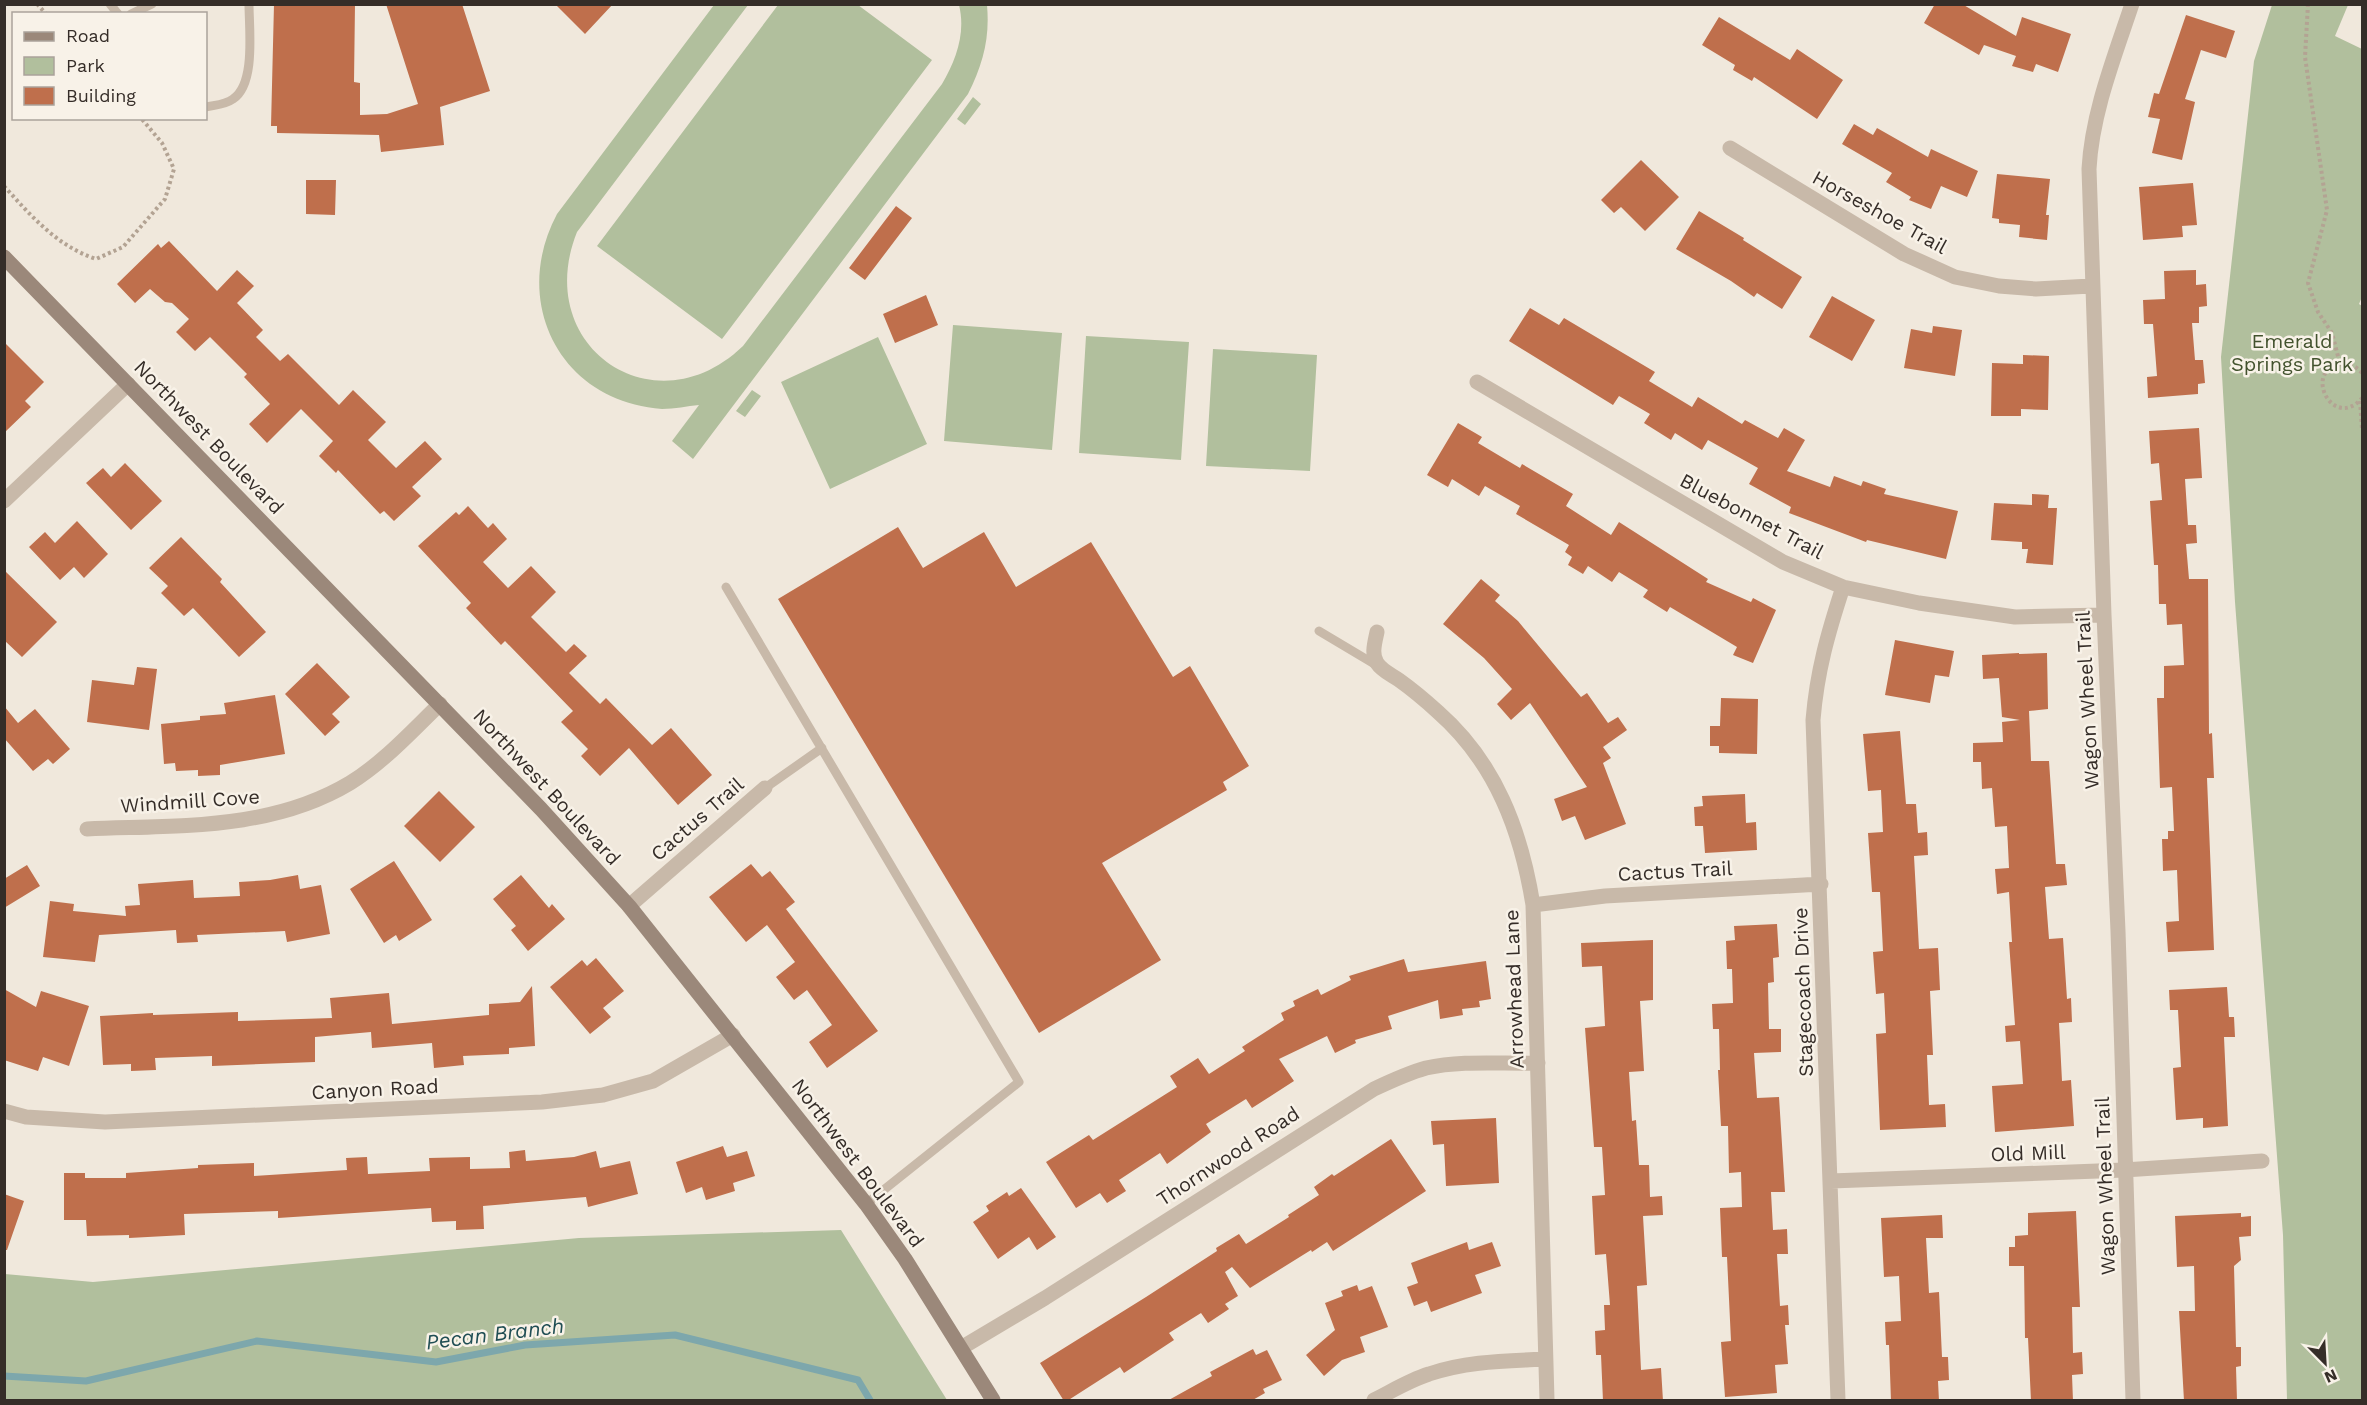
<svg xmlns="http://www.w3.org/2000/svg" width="2367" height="1405" font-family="'Work Sans',sans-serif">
<rect width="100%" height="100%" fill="#f0e8dc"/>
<path fill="#b1bf9d" d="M714 5H748L577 232C531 347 655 431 743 346L942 84C956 60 966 33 959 5H987C990 38 983 64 968 94L693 459 672 441 699 405C687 406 675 409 662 409 560 402 510 302 557 214Z
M778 5H858L932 60 722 339 597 246Z
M2272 5H2348L2335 36 2362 49V297L2359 304 2362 306V1400H2287L2283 1235 2235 602 2221 357 2254 61Z
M973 97 981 104 965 125 957 119Z
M953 325 1062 333 1052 450 944 441Z
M1086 336 1189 342 1181 460 1079 453Z
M878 337 927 444 830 489 781 382Z
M1213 349 1317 355 1310 471 1206 466Z
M752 390 761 396 745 417 736 411Z
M841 1230 947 1400H5V1274L93 1282 579 1238Z"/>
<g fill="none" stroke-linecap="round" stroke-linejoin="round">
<path stroke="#7da7ac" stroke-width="7" d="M4 1376 86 1381 257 1341 436 1362 525 1345 675 1335 858 1380 870 1400"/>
</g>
<path fill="#bf6f4c" d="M274 4H355L354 82 360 83V115L387 114 418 104 386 4H462L490 91 440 107 444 145 381 152 379 135 277 133V126H271Z
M555 4H613L585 34Z
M1935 4H1962L2016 36 2022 17 2071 34 2058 72 2036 64 2033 72 2012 66 2016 56 1984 45 1979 55 1924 23Z
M2186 15 2235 31 2226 58 2201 50 2185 99 2195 102 2182 160 2152 153 2160 119 2148 117 2154 93 2159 94Z
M1719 17 1790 60 1797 49 1843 80 1817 119 1754 77 1752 81 1733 70 1735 65 1702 45Z
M1854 124 1873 135 1877 128 1928 157 1931 149 1978 171 1967 197 1941 186 1931 209 1909 200 1911 197 1886 182 1892 173 1842 144Z
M1641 160 1679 197 1645 231 1621 207 1614 213 1601 200Z
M1997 174 2050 179 2046 215H2049L2047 240 2019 237 2020 225 1999 223V219L1992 218Z
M306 180H336L335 215 306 214Z
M2193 183 2197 225 2182 226 2183 237 2143 240 2139 187Z
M896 206 912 218 865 280 849 268Z
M1699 211 1744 238 1743 240 1802 277 1782 309 1757 293 1754 297 1731 281 1676 249Z
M169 241 217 291 237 270 254 286 237 303 263 330 256 337 280 361 288 354 339 405 353 390 386 422 368 440 396 468 425 441 442 459 412 487 421 496 394 521 384 511 380 514 338 470 336 473 319 456 333 441 301 409 267 443 249 424 270 404 244 377 247 374 210 337 195 351 176 332 189 319 172 303 165 302 150 289 135 303 117 284 158 244 161 248Z
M2196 270V285L2206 284 2207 306 2199 307V323H2192L2195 360H2203L2205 383 2198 384V394L2148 398 2147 377 2157 376 2153 324H2144L2143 300 2165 299 2164 271Z
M926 295 938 325 895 343 883 314Z
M1832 296 1875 320 1852 361 1809 337Z
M1530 308 1559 325 1564 318 1655 372 1649 381 1692 407 1698 397 1742 424 1745 420 1778 438 1784 428 1805 440 1787 471 1830 487 1834 476 1861 486 1863 481 1886 489 1884 494 1958 511 1946 559 1867 540 1866 542 1789 513 1791 507 1749 484 1758 468 1708 440 1702 450 1675 433 1671 440 1644 423 1650 414 1619 396 1613 405 1509 341Z
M1933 326 1962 330 1955 376 1904 368 1911 329 1932 333Z
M4 342 44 382 25 401 31 407 4 433Z
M2023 355 2049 356 2048 410 2021 409V416H1991L1992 363 2023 364Z
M1458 423 1482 437 1478 443 1520 468 1522 464 1573 494 1566 506 1611 535 1619 522 1708 579 1706 582 1751 602 1753 598 1776 610 1753 663 1733 655 1737 647 1670 607 1667 612 1643 597 1648 590 1619 572 1612 582 1588 566 1583 574 1568 565 1572 557 1565 552 1569 545 1516 514 1520 506 1485 486 1479 496 1452 479 1448 487 1427 475Z
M2199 428 2202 478 2185 479 2188 525H2196L2197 543 2186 544 2189 579H2208L2209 734 2212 733 2214 778H2207L2214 950 2168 952 2166 922 2179 921 2177 870 2163 871 2162 839H2168V831H2174L2172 787 2160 788 2157 698H2164V666L2184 665 2182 624 2167 625 2166 604H2159L2158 565H2154L2150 501 2162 500 2159 463 2151 464 2149 431Z
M125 463 162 501 131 530 86 483 103 468 111 477Z
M2032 494 2049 495 2048 508H2057L2053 565 2026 563 2028 549H2022V542L1991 540 1994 503 2032 505Z
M468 506 488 528 493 523 507 539 483 562 508 588 531 566 556 592 531 617 566 652 574 644 587 656 569 673 600 704 606 698 652 745 671 728 712 775 678 805 629 748 600 776 581 756 588 749 561 722 573 711 505 641 501 645 466 608 471 603 418 546 456 512 459 515Z
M77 521 108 554 84 578 74 567 60 580 29 547 45 532 55 543Z
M898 527 923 568 984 532 1016 587 1091 542 1173 677 1190 666 1249 766 1223 782 1227 790 1102 863 1161 960 1039 1033 778 599Z
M181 537 222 579 220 582 266 632 239 657 193 608 184 616 161 593 168 586 149 568Z
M4 570 57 622 22 657 4 640Z
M1481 579 1500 595 1495 601 1518 621 1581 697 1587 693 1608 723 1618 717 1627 730 1603 747 1611 758 1603 763 1626 824 1585 840 1575 816 1562 821 1554 799 1587 787 1530 703 1511 720 1497 704 1512 689 1484 658 1443 624Z
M1895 640 1954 651 1949 677 1935 675 1930 703 1885 695Z
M2019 653V654L2047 653 2048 709 2029 711 2031 761H2049L2056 864H2065L2067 885 2045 887 2049 939 2063 938 2067 999 2071 998 2072 1022 2059 1023 2062 1081 2071 1080 2074 1126 1995 1132 1992 1086 2023 1084 2020 1041 2006 1042 2005 1026 2015 1025 2009 942H2012L2009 892 1997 894 1995 869 2009 868 2007 826 1995 827 1992 788 1982 789 1981 762H1973V743L2003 742 2002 722 2020 720 2002 717 1999 678 1983 679 1982 655Z
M317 663 350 697 332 714 340 722 325 736 285 694Z
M137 667 157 669 149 730 87 722 92 680 134 685Z
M275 695 285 754 220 765V775L198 776V770L176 771 175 763 164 764 161 724 200 720V716L226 714 224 703Z
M1721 698 1758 699 1757 754 1719 753V746H1710V726H1720Z
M4 706 18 723 35 709 70 749 53 764 48 759 33 771 4 738Z
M1900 731 1906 804H1916L1918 833 1927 832 1928 855 1914 856 1919 949 1938 948 1940 990 1930 991 1933 1055H1927L1929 1105 1945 1104 1946 1127 1880 1130 1876 1034 1886 1033 1884 993 1876 994 1873 952 1883 951 1880 892H1872L1868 833 1883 832 1881 790 1868 791 1863 734Z
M439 791 475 827 440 862 404 826Z
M1745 794 1746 823 1756 822 1757 850 1705 853 1703 826H1695L1694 807 1703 806 1702 796Z
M394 861 432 920 399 941 396 935 384 943 350 889Z
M751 864 762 877 770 871 795 902 786 909 878 1031 827 1068 809 1042 832 1025 807 990 794 1000 776 977 795 962 767 925 746 942 709 897Z
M27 865 40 886 4 908V879Z
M298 875 300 889 321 885 330 934 287 942 285 931 197 935 198 942 177 943 176 930 99 935 95 962 43 957 50 901 74 904 73 911 126 916 125 906 140 905 138 884 193 880 194 898 240 896 239 882 270 880Z
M521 875 549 908 552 904 565 919 528 951 511 930 516 926 493 899Z
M1777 924 1779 957 1773 958 1774 982 1768 983 1769 1029H1781V1052L1754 1053 1757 1098 1779 1097 1785 1192H1771L1773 1230 1787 1229 1788 1254H1777L1780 1306 1788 1305 1789 1325H1785L1788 1364 1775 1365 1777 1393 1725 1397 1721 1342 1731 1341 1727 1257H1722L1720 1208 1742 1207 1741 1172 1729 1173 1728 1126H1721L1718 1070H1720L1719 1029H1713L1712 1004 1733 1003 1732 969H1727L1726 941 1735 940 1734 926Z
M1653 940V1000L1640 1001 1644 1071 1629 1072 1632 1121 1636 1120 1639 1165H1649L1650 1197 1662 1196 1663 1215 1643 1216 1647 1285 1637 1286 1641 1370 1661 1368 1663 1401H1603L1601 1355H1596L1595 1331 1605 1330 1604 1305H1610L1606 1254 1595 1255 1592 1196 1605 1195 1602 1147H1594L1585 1028 1605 1026 1602 966 1582 967 1581 943Z
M596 958 624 991 603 1008 611 1017 590 1034 550 987 582 960 587 966Z
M1404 959 1408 972 1486 961 1491 999 1479 1001 1480 1007 1462 1009 1463 1015 1440 1019 1438 1000 1388 1016 1392 1029 1355 1040 1356 1043 1335 1053 1327 1036 1279 1059 1294 1081 1252 1108 1246 1099 1206 1124 1211 1132 1167 1164 1160 1153 1119 1180 1126 1191 1107 1203 1100 1193 1076 1208 1046 1162 1089 1135 1093 1140 1177 1087 1170 1076 1198 1058 1209 1074 1245 1051 1242 1047 1284 1020 1281 1013 1295 1006 1293 1001 1318 989 1321 995 1351 980 1349 976Z
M532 986 535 1046 509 1048V1054L463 1056 464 1065 434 1068 432 1043 372 1048 371 1032 315 1037V1062L212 1066V1056L155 1058 156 1070 131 1071V1064L103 1065 100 1016 153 1013V1015L238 1012V1021L332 1018 330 998 389 993 392 1024 489 1015V1004L520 1002Z
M2227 987 2229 1017H2234L2235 1037H2224L2228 1126 2203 1128V1118L2176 1120 2173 1068 2181 1067 2178 1010H2170L2169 990Z
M4 989 36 1007 41 991 89 1006 69 1066 43 1057 38 1071 4 1060Z
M1496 1118 1499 1183 1446 1186 1444 1144 1433 1145 1431 1121Z
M1391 1139 1426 1191 1333 1251 1327 1242 1312 1252 1311 1250 1250 1288 1232 1267 1225 1272 1238 1296 1225 1304 1229 1309 1208 1323 1201 1313 1169 1333 1174 1340 1124 1373 1120 1367 1067 1401H1064L1040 1363 1146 1297 1217 1251 1216 1248 1239 1234 1246 1244 1289 1217 1288 1215 1319 1195 1314 1187 1332 1174 1334 1176Z
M723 1146 727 1157 747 1151 755 1176 733 1183 735 1191 706 1200 702 1187 686 1193 676 1162Z
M525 1150 526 1161 574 1157 596 1151 600 1168 630 1161 638 1194 588 1207 586 1197 483 1206 484 1229 456 1230V1221L432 1222 431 1208 278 1218V1211L184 1214 185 1235 129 1238V1235L87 1236 86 1220H64V1173H85V1178H126V1173L198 1168V1165L254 1163V1176L347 1170 346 1158 367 1157 368 1174 430 1171 429 1158 470 1157V1169L510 1168 509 1152Z
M1021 1188 1056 1237 1037 1250 1029 1237 998 1259 973 1222 989 1211 986 1206 1007 1192 1009 1196Z
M4 1194 24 1201 7 1250H4Z
M2076 1211 2080 1307H2072L2073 1353 2082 1352 2083 1374 2072 1375 2073 1401H2031L2028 1338H2025L2024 1266H2009V1247H2015V1236L2028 1235V1213Z
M2241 1213V1217L2251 1216V1236L2239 1237 2241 1260 2234 1266 2236 1347H2241V1366L2236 1367 2237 1401H2184L2179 1311H2195L2194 1266 2177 1267 2175 1216Z
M1942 1215 1943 1238H1926L1929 1293 1939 1292 1942 1357H1948L1949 1380 1938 1381 1939 1401H1891L1889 1345H1886L1885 1322 1901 1321 1899 1276 1884 1277 1881 1218Z
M1467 1242 1469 1250 1492 1242 1501 1266 1475 1275 1482 1293 1431 1312 1427 1301 1414 1306 1407 1287 1418 1283 1411 1263Z
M1357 1285 1359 1291 1372 1286 1388 1327 1360 1337 1365 1352 1342 1360 1324 1376 1306 1355 1335 1330 1325 1303 1343 1296 1341 1291Z
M1253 1349 1256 1355 1267 1350 1282 1380 1263 1389 1265 1393 1251 1401H1167L1212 1376 1210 1372Z"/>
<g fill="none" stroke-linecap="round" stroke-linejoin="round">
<path stroke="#b3a393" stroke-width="4" stroke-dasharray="3 3" stroke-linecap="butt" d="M37 4 46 14
M2308 4 2305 57 2327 210 2308 283 2318 312 2332 333 2340 364
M4 186C31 216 57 246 96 259L123 247 165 199 174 169 162 143 141 118
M2362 373C2357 367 2350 363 2342 364 2301 369 2333 432 2362 398
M2360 401 2362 429"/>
<path stroke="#c8b9a9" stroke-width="9" d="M110 4 118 14
M131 14 152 4
M206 107C214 105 225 105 233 99 256 84 249 29 249 4
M726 587 1019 1082 866 1204
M1319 631 1376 665
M765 788 822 748"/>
<path stroke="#c8b9a9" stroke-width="15" d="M2132 4C2114 58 2092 113 2089 169L2104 615 2118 931 2133 1400
M1730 148 1904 254 1955 277 1999 286 2036 289 2091 286
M1477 382 1783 562 1843 587 1919 603 2015 617 2104 615
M4 501 128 384
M1377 632C1375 642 1371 654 1377 663 1382 671 1392 675 1399 680 1413 690 1426 701 1438 712 1496 763 1521 831 1533 905L1547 1400
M87 829C177 825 270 831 350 783 384 762 412 731 440 704
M1533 905 1605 896 1821 884
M629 906 765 788
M4 1111 26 1117 105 1122 542 1102 603 1095 653 1081 733 1035
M1831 1181 2124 1170 2262 1161
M961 1348 1045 1298 1374 1089C1391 1081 1408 1073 1426 1068 1462 1060 1501 1064 1538 1063
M1374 1400C1392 1391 1410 1380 1429 1374 1467 1361 1506 1361 1545 1359
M1838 1400 1813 720C1817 671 1828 633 1843 587"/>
<path stroke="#9b887a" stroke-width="15" d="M4 257 541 809 629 906 866 1204 905 1259 993 1400"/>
</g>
<g text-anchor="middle" stroke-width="5" stroke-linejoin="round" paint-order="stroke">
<g font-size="20" fill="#352d28" stroke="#f8f2e8">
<text transform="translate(1880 212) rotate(29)" y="7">Horseshoe Trail</text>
<text transform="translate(209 437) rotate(46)" y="7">Northwest Boulevard</text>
<text transform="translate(1752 516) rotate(28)" y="7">Bluebonnet Trail</text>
<text transform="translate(2087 700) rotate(-93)" y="7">Wagon Wheel Trail</text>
<text transform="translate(547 787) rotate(47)" y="7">Northwest Boulevard</text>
<text transform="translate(190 801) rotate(-4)" y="7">Windmill Cove</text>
<text transform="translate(697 819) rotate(-41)" y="7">Cactus Trail</text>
<text transform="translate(1675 871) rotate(-3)" y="7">Cactus Trail</text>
<text transform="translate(1514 989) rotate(-92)" y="7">Arrowhead Lane</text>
<text transform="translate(1803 992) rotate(-92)" y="7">Stagecoach Drive</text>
<text transform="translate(375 1089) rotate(-3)" y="7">Canyon Road</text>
<text transform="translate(2028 1153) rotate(-2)" y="7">Old Mill</text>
<text transform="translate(1228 1156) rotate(-33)" y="7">Thornwood Road</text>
<text transform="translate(858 1163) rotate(53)" y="7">Northwest Boulevard</text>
<text transform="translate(2105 1186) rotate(-92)" y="7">Wagon Wheel Trail</text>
</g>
<g font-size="20" fill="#42522d" stroke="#f8f2e8">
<text x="2292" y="348">Emerald<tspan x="2292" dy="23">Springs Park</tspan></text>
</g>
<g font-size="21" font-style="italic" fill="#204e54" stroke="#f8f2e8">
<text transform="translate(495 1334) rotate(-7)" y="7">Pecan Branch</text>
</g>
</g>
<rect width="2367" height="1405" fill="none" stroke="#352d28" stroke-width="12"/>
<rect x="12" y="12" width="195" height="108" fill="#f8f2e8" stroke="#aaa39b" stroke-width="1.5"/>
<rect x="24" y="32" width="30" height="9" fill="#9b887a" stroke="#aaa39b" stroke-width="1.5"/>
<text x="66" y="42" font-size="18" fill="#352d28">Road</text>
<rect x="24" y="57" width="30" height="18" fill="#b1bf9d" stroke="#aaa39b" stroke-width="1.5"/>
<text x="66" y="72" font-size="18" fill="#352d28">Park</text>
<rect x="24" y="87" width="30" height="18" fill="#bf6f4c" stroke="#aaa39b" stroke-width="1.5"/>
<text x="66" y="102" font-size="18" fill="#352d28">Building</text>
<g transform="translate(2325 1363) rotate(156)" stroke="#f8f2e8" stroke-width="4.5" paint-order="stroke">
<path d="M0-4.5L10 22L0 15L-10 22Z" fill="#352d28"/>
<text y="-9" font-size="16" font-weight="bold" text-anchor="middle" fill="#352d28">N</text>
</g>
</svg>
